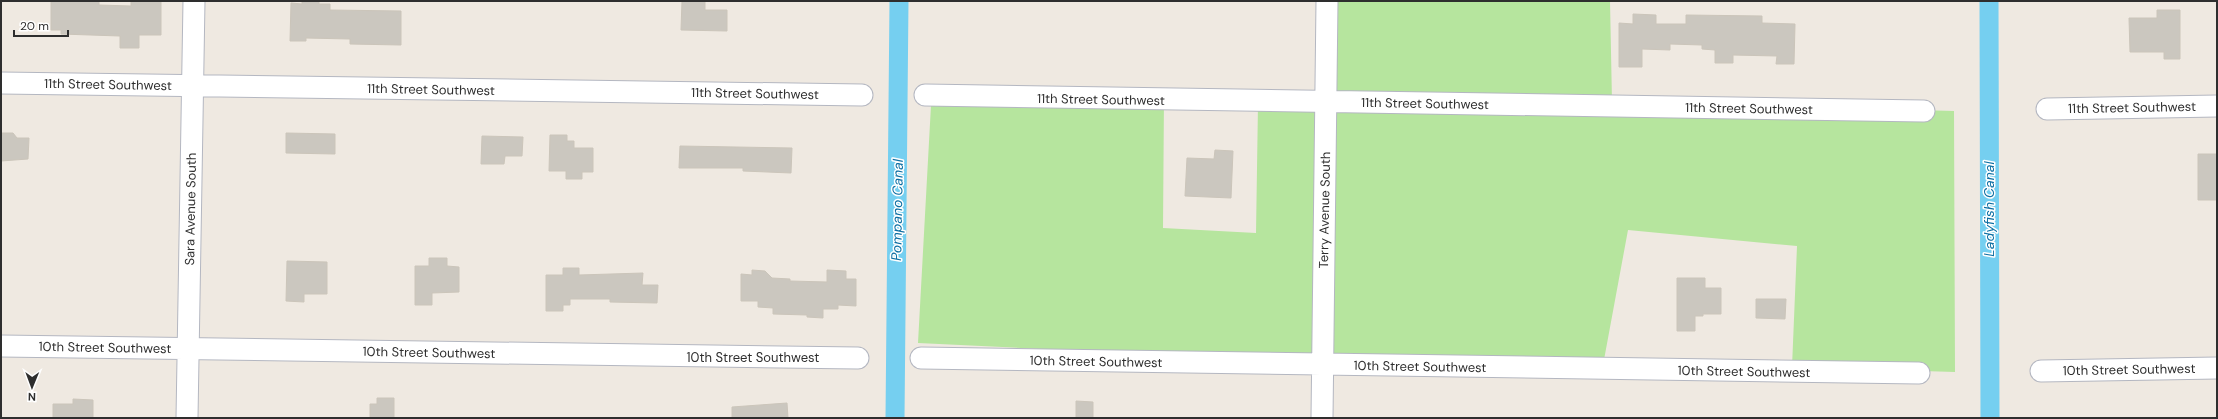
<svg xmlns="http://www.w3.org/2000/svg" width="2218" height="419" font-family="'DM Sans',sans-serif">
<rect width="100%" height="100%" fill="#efe9e1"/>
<path fill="#b6e59e" d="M1328 1H1610L1612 102 1954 111 1955 372 1792 367 1797 246 1628 230 1601 376 918 343 932 87 1164 96 1163 228 1256 233 1258 104 1327 105Z"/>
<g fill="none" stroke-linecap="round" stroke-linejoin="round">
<path stroke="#75cff0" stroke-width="19" d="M1989 1 1990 418
M895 418 899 1"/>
</g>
<path fill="#cbc7bf" stroke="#cbc5ba" d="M51 1H99V5L131 6V1H161V35H139V48H120V36L61 34V30H51Z
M302 1H319V4H330V10L401 11V45L350 44V39L306 38V41H290L291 3 302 4Z
M682 1H705V10H727V31L681 30Z
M2157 10H2180V59H2164V52H2130L2129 18H2157Z
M1633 14 1656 15V24H1686V15L1762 16V23L1795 24 1794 64H1776L1777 56 1733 55V63H1715V50L1702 49V45L1670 44V50L1642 49V67H1619V23L1633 24Z
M1 133H13L17 138H29L28 159 1 161Z
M286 133 335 134V154L286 153Z
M550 135H567V141H574V148H593V172H582V179H566V171H549Z
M482 136 523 137 522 156H505L504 164H481Z
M680 146 792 148 791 173 743 171V168H679Z
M1215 150 1233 151 1231 198 1185 196 1187 158 1214 159Z
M2198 154H2217V200H2198Z
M429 258H447V266L459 267V292L432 293V305H415V266H429Z
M287 261 327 262V294H304V302L286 301Z
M563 268H579V275L643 273 642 285H658L657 303 610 302V299H570V305H563V311H546V275H563Z
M752 270 765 271 772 278 790 279V281L827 282V270L846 271V279H856V306L838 305V309H823V318L807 317V315L773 314V308L758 307V301H741V274L752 275Z
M1677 278H1705V288H1721V314H1703V316H1695V331H1677Z
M1756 299H1786L1785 319 1756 318Z
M377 398H394V418H370V404H377Z
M73 399 93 400V418H53V404H73Z
M1076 401 1093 402V418H1076Z
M787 403 788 418H732V407Z"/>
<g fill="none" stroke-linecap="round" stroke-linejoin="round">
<g stroke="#b4b7c1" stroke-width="23">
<path id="minor" d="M1 83 862 95
M925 95 1924 111
M2047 109 2217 106
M1 346 858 358
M921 358 1919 373
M2041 371 2217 368
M187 418 194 1
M1322 418 1327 1"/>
</g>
<use href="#minor" stroke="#fff" stroke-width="21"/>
</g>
<g text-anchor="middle" stroke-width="3" stroke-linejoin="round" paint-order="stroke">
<g font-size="13" fill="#2e2e2e" stroke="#fff">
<text transform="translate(108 84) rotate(1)" y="5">11th Street Southwest</text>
<text transform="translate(431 89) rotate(1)" y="5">11th Street Southwest</text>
<text transform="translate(755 93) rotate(1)" y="5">11th Street Southwest</text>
<text transform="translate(1101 99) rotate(1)" y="5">11th Street Southwest</text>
<text transform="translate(1425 103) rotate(1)" y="5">11th Street Southwest</text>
<text transform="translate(2132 107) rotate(-1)" y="5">11th Street Southwest</text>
<text transform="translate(1749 108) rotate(1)" y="5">11th Street Southwest</text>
<text transform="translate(190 209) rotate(-89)" y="5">Sara Avenue South</text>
<text transform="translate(1324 210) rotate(-89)" y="5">Terry Avenue South</text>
<text transform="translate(105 347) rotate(1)" y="5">10th Street Southwest</text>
<text transform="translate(429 352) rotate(1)" y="5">10th Street Southwest</text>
<text x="753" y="362">10th Street Southwest</text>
<text transform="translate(1096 361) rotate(1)" y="5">10th Street Southwest</text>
<text transform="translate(1420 366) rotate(1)" y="5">10th Street Southwest</text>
<text transform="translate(2129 369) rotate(-1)" y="5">10th Street Southwest</text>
<text transform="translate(1744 371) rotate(1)" y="5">10th Street Southwest</text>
</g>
<g font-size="14" font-style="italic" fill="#0d6fa3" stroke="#fff">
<text transform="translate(1989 209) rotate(-90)" y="5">Ladyfish Canal</text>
<text transform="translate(897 210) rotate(-89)" y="5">Pompano Canal</text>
</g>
</g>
<rect width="2218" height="419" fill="none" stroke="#2e2e2e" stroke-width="4"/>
<g transform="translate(32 387) rotate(181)" stroke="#ffffff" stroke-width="3" paint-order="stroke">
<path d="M0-3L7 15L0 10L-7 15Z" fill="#2e2e2e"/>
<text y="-6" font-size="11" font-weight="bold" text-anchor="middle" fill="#2e2e2e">N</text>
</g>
<path d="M14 30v6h54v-6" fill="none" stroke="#2e2e2e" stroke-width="2"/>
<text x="20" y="30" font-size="12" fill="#2e2e2e" stroke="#ffffff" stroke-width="3" paint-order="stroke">20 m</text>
</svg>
